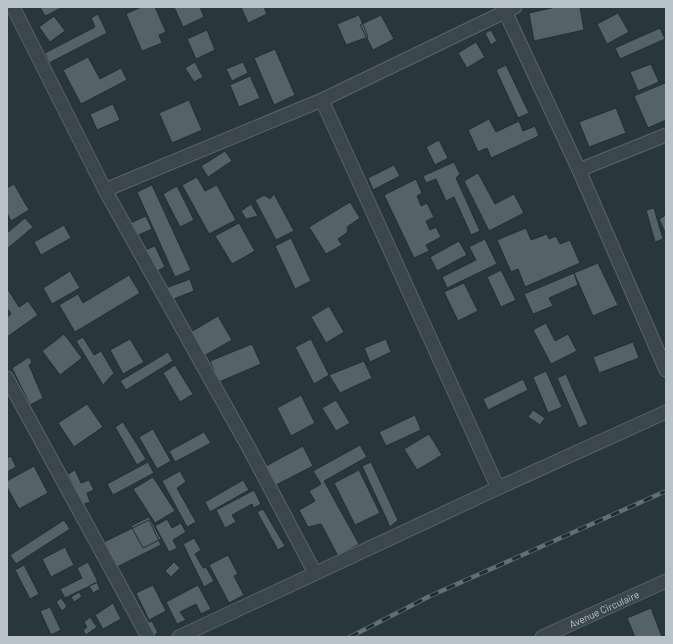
<svg xmlns="http://www.w3.org/2000/svg" width="673" height="644" font-family="Barlow,sans-serif">
<rect width="100%" height="100%" fill="#28363d"/>
<path fill="#54636a" stroke="#232f35" d="M40 7H63L45 16Z
M141 7H155L166 32 159 35 162 43 142 51 126 14Z
M174 7H200L204 17 183 27Z
M241 7H264L267 14 248 23Z
M556 7H580L584 30 534 41 529 13Z
M618 13 629 32 607 44 597 24Z
M98 14 107 33 49 63 45 53 95 27 91 18Z
M359 15 368 37 346 45 337 24Z
M381 15 394 39 373 50 360 25Z
M54 16 65 31 50 42 39 27Z
M660 28 665 39 620 59 615 48Z
M207 30 215 50 196 59 187 39Z
M491 30 497 41 491 45 485 33Z
M476 42 485 57 467 68 458 53Z
M275 49 295 95 274 105 254 58Z
M88 57 100 79 121 68 127 80 81 104 63 70Z
M195 62 203 77 194 82 185 68Z
M243 62 248 73 232 81 226 69Z
M651 64 659 82 638 91 630 72Z
M506 65 529 113 518 118 496 70Z
M250 76 260 98 239 107 230 85Z
M665 83 666 86V120L648 128 634 96Z
M189 100 202 130 172 143 159 113Z
M113 104 120 120 97 130 90 114Z
M616 108 626 133 589 147 579 122Z
M489 119 496 132 519 121 523 131 535 126 539 136 491 158 487 148 478 152 468 130Z
M439 140 448 158 435 165 426 147Z
M225 151 232 161 208 177 201 166Z
M454 162 460 174 456 178 480 231 471 235 454 197 446 201 436 179 426 183 423 176Z
M394 165 400 176 373 190 368 178Z
M478 173 495 204 514 194 524 213 489 231 464 181Z
M197 177 205 191 217 185 236 220 209 234 182 185Z
M416 179 422 193 417 196 421 206 427 203 434 217 426 221 430 230 436 227 441 237 426 245 429 251 414 258 384 195Z
M14 184 29 210 11 221 7 213V188Z
M152 185 191 270 175 277 137 192Z
M177 186 194 220 180 227 163 194Z
M274 194 294 231 276 240 255 200 264 195 270 199Z
M350 202 360 218 347 227 348 232 338 239 342 245 326 254 309 227Z
M251 204 258 216 246 219 241 211Z
M654 208 663 239 655 242 646 210Z
M666 215V234L659 219Z
M146 216 152 229 134 237 128 224Z
M25 218 33 227 7 249V233Z
M239 223 255 251 232 264 215 236Z
M64 225 71 238 41 255 34 242Z
M526 228 531 240 547 234 549 239 556 236 560 244 570 240 580 263 525 287 518 269 511 272 497 240Z
M291 238 311 281 295 289 275 246Z
M485 239 497 264 447 288 442 277 476 260 469 247Z
M459 241 467 255 437 271 430 257Z
M155 246 165 267 155 272 145 250Z
M598 263 618 305 593 316 574 273Z
M501 270 516 300 501 307 487 277Z
M70 271 80 288 52 304 43 288Z
M574 273 578 285 549 298 553 306 533 314 524 294Z
M129 275 140 293 75 332 59 305 78 294 83 303Z
M190 279 194 291 171 300 166 288Z
M464 283 478 311 458 321 444 292Z
M7 288 19 307 28 301 38 315 7 337V317L11 314 7 308Z
M329 306 344 332 326 343 311 317Z
M218 316 232 340 202 357 189 333Z
M546 323 555 341 568 334 577 351 551 364 533 330Z
M64 334 82 358 60 375 42 351Z
M83 337 94 355 101 351 114 373 103 385 76 341Z
M130 339 144 362 123 374 110 350Z
M311 339 329 375 314 384 295 347Z
M386 339 391 352 370 362 364 348Z
M633 342 639 358 599 373 593 357Z
M252 344 261 364 219 382 210 361Z
M168 352 173 361 126 390 120 381Z
M29 357 32 362 29 365 43 398 30 405 12 368Z
M364 361 372 378 340 393 329 375Z
M175 365 193 394 180 402 163 373Z
M546 371 562 407 548 413 533 377Z
M566 374 588 424 579 428 557 378Z
M523 379 528 390 488 410 483 399Z
M301 395 315 423 291 436 277 408Z
M336 400 350 423 336 431 322 408Z
M87 404 103 427 74 447 58 423Z
M533 410 545 418 540 425 528 417Z
M415 415 421 430 386 446 379 432Z
M123 422 146 459 137 465 115 427Z
M153 429 171 461 157 469 139 437Z
M204 432 211 443 175 462 169 451Z
M429 434 442 455 417 470 404 449Z
M360 445 367 457 324 481 359 544 338 556 321 524 308 527 299 510 315 501 309 491 321 484 313 471Z
M303 446 313 466 276 485 266 466Z
M11 456 16 467 7 472V458Z
M148 462 154 473 113 495 107 484Z
M371 462 398 520 390 527 362 466Z
M34 466 48 493 19 509 7 487V481Z
M75 470 81 483 89 480 94 490 87 493 90 502 82 505 68 474Z
M359 470 380 513 355 525 334 483Z
M180 471 186 482 177 488 196 522 187 527 162 481Z
M153 477 175 511 155 523 133 489Z
M243 480 249 490 210 512 205 502Z
M254 490 261 504 254 508 252 504 232 515 236 522 225 528 216 510Z
M263 509 285 546 278 550 257 512Z
M149 517 161 539 143 548 131 526Z
M167 519 172 528 181 523 186 532 173 540 177 548 169 552 155 526Z
M64 520 70 529 16 564 10 555Z
M149 520 161 545 117 567 104 542Z
M194 538 201 550 195 554 203 568 206 567 214 581 204 587 183 544Z
M65 547 74 565 51 577 42 559Z
M228 555 238 574 234 576 244 595 229 603 209 565Z
M88 562 98 582 65 598 60 589 82 578 77 568Z
M174 562 180 568 171 577 165 571Z
M24 565 39 594 30 599 15 570Z
M97 582 100 589 93 593 89 586Z
M153 585 166 611 149 620 136 593Z
M198 585 211 609 201 614 196 604 180 612 186 620 177 624 166 602Z
M79 592 82 597 74 602 71 597Z
M61 598 67 606 62 611 56 602Z
M113 603 121 619 103 629 95 615Z
M50 607 61 630 51 635 40 611Z
M651 608 662 637H635L627 618Z
M90 617 97 627 86 635 83 630 87 627 84 622Z
M152 621 158 633 153 635 147 623Z"/>
<g fill="none" stroke-linecap="round" stroke-linejoin="round">
<g stroke="#5a656b" stroke-width="15">
<g id="street">
<path d="M13 7 105 190 250 450 315 573"/>
<path d="M503 7 579 170 666 370"/>
<path d="M322 100 498 488"/>
<path d="M579 170 666 135"/>
<path d="M105 190 322 100 515 7"/>
<path d="M7 378 148 637"/>
<path d="M179 637 498 488 666 412"/>
<path id="s1" d="M542 637 666 581"/>
</g>
</g>
<use href="#street" stroke="#3c474d" stroke-width="13"/>
<g stroke="#616f76" stroke-width="4.5">
<path id="rail" d="M350 637 428 597 666 491"/>
</g>
<use href="#rail" stroke="#212d33" stroke-width="3" stroke-dasharray="9" stroke-linecap="butt"/>
</g>
<g text-anchor="middle" stroke-width="3.5" stroke-linejoin="round" paint-order="stroke">
<g font-size="10" fill="#b8c2c8" stroke="#212d33">
<text dy="4" stroke="none"><textPath href="#s1" startOffset="68">Avenue Circulaire</textPath></text>
</g>
</g>
<rect width="673" height="644" fill="none" stroke="#b8c2c8" stroke-width="16"/>
</svg>
